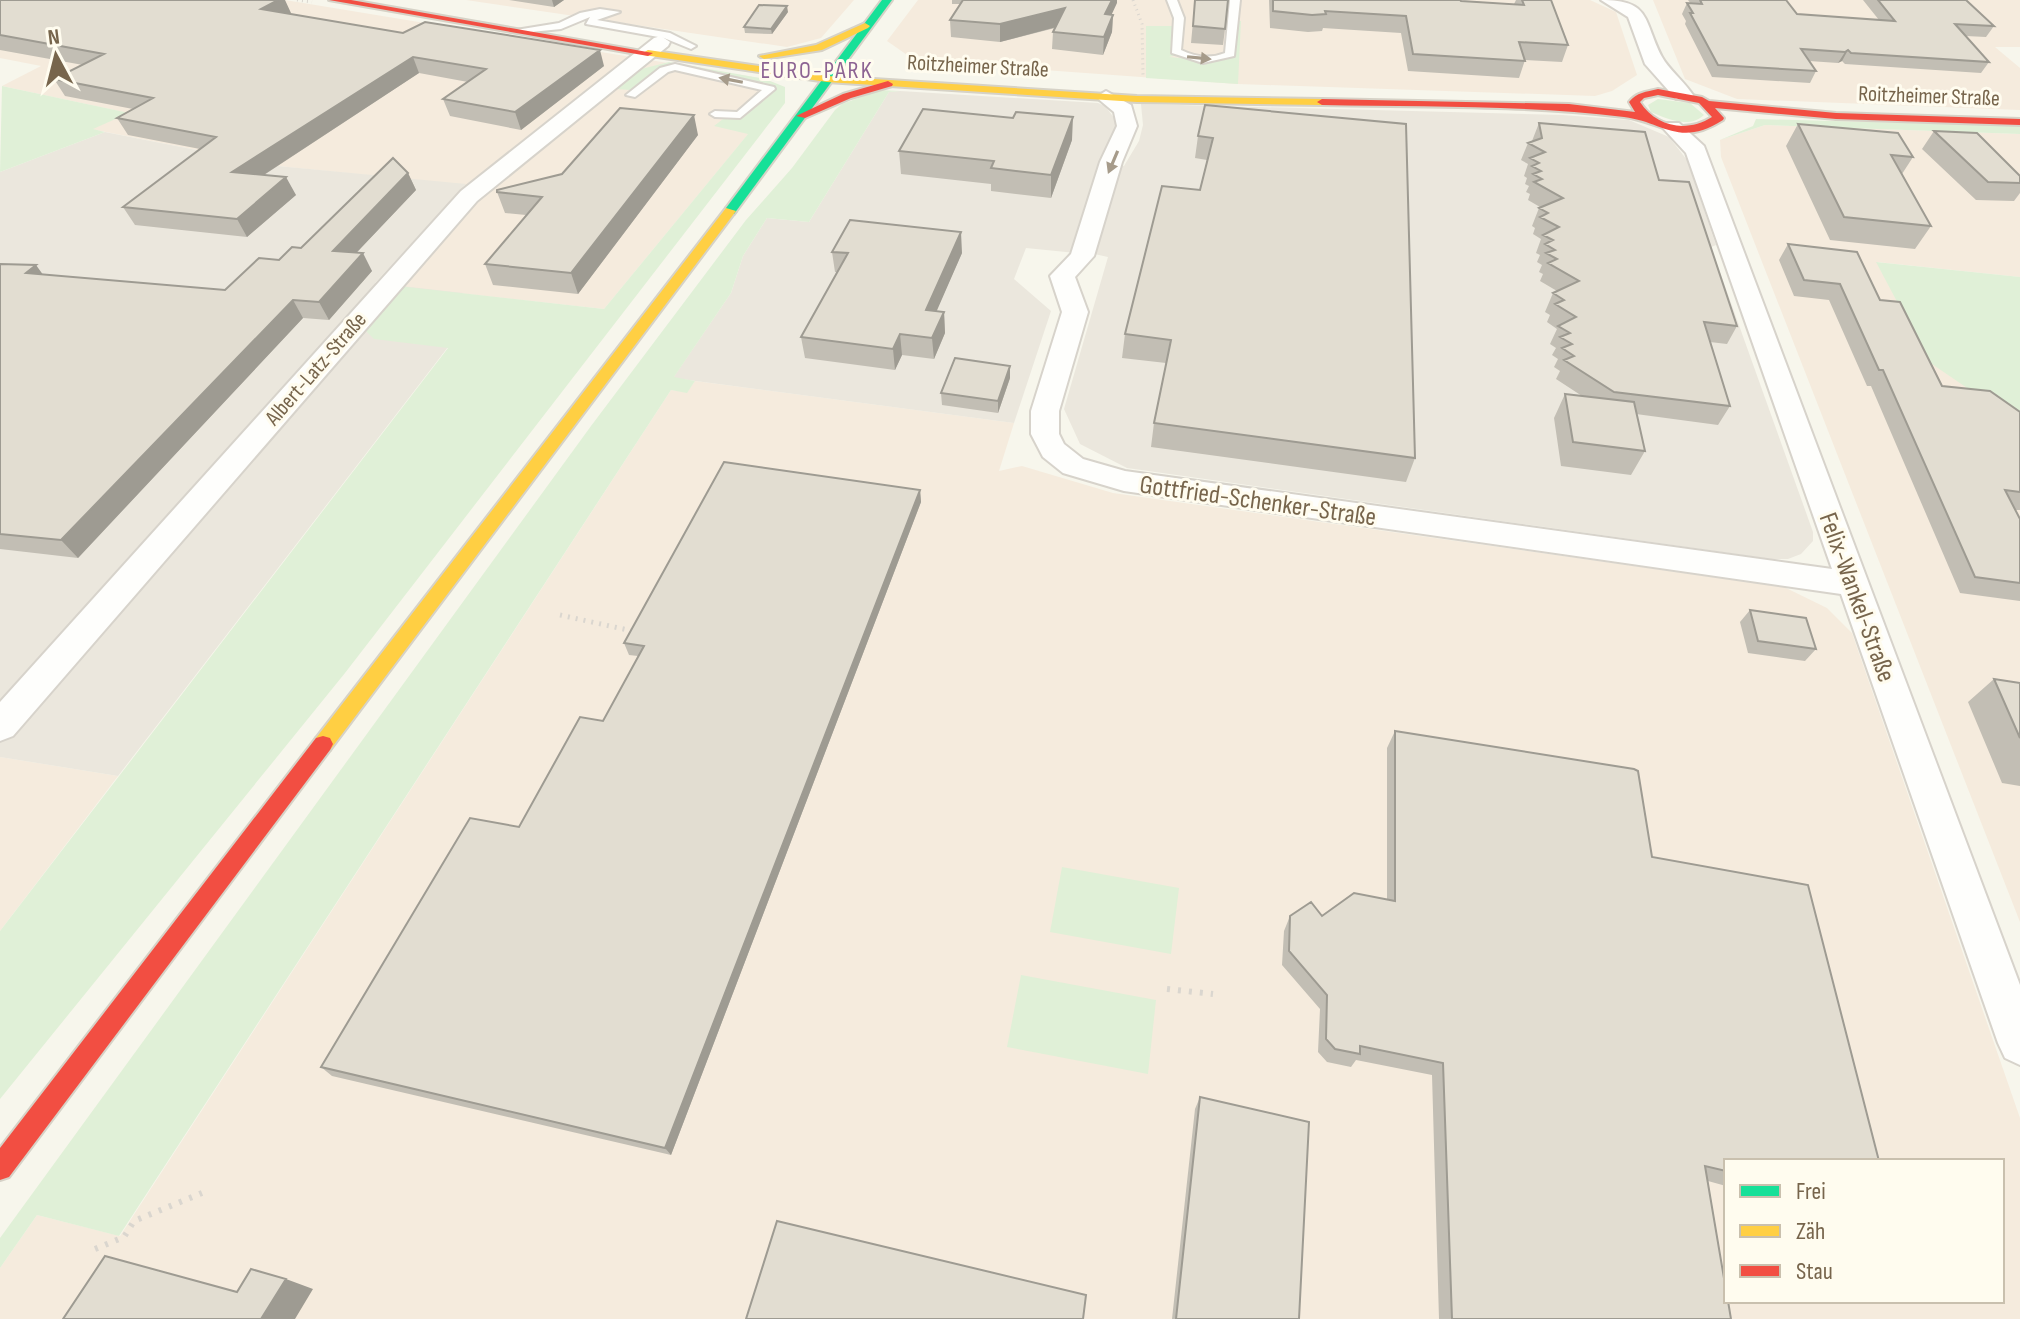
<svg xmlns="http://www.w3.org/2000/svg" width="2020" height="1319" font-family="'Sofia Sans Condensed',sans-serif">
<rect width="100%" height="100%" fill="#f7f6ec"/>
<path fill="#f5ebdd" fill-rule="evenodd" d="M0 0H285L765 79 781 86 749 133 604 309 375 284 465 185 278 166 91 129 128 113 2 86 41 66 0 58Z
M466 0H854L821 38 787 47Z
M918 0H1590L1616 12 1637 75 1612 91 1595 96 1238 84 962 64 910 57 887 41Z
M1653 0H2020V47H1995L2020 68V110L1737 99 1685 79Z
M1765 125 2020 134V277L1877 262 2020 424V922L1721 157 1720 140Z
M695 381 1014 423 999 471 1022 466 1113 493 1784 587 1827 608 1852 633 2020 1118V1319H0V1268L37 1215 120 1236 671 390 687 392ZM1726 1161H2002V1301H1726Z
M0 757 118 776 0 931Z"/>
<path fill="#ebe7dd" d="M900 91 1098 103 1105 106 1118 123 1076 253 1026 248 1014 279 1051 311 1014 423 673 378 731 293 743 256 767 218 809 222 889 92Z
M1141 104 1562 115 1629 120 1669 137 1687 160 1716 245 1711 247 1813 532V541L1801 554 1788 559H1771L1127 468 1080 444 1064 409 1108 257 1090 253 1117 164 1124 166 1139 141 1143 125Z
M105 132 278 166 466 184 375 283 463 293 421 344 448 347 118 776 0 757V172Z"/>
<path fill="#e0f0d7" d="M1238 21H1241L1238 84 1146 78V26H1174L1171 48 1177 55 1169 57 1217 61 1234 54Z
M669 62 765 79 785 87V103L345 673 0 1099V931L448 348 374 339 364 329 398 286 604 309 748 134 714 126 723 119 744 117 775 91 772 85 675 64 663 67 630 90 616 89 641 69Z
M2 86 129 113 93 129 105 132 0 172Z
M880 90 900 91 889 92 809 222 767 218 743 256 731 293 674 377 695 381 687 393 671 390 119 1236 37 1215 0 1268V1238L591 426 746 220 792 168 835 110 842 104Z
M1658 99 1690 103 1704 115C1689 129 1668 119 1651 112L1648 105Z
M1756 119 2020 126V134L1765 125 1720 140 1753 126Z
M1876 262 2020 277V424L1929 362Z
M1062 867 1179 888 1171 954 1050 932Z
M1021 975 1156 1000 1148 1074 1007 1047Z"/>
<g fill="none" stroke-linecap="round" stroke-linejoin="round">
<g stroke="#d7d3cb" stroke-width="4">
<path id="lane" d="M1167 0H1177L1184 18 1181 50C1195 57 1210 59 1225 53L1230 0H1240L1234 56 1203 63 1172 53 1174 18Z
M600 9 620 12 597 20 670 33 696 46 691 49 664 38 586 24 590 17 561 29 521 33 516 30 559 23 580 13Z
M675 64 774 87 775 89 740 118 715 117 710 114 715 111 737 112 762 90 675 70 668 72 635 97 626 95 660 68Z"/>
</g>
<g stroke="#d7d3cb" stroke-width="4">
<path id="street" d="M1601 0C1652 0 1643 21 1662 57 1668 68 1682 80 1690 91L1693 95 1690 99H1676L1645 64 1628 17Z
M661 36 670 42 668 46 477 201 13 736 0 741V702L461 191 654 38Z
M1106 91 1131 105 1137 126 1122 162 1094 256 1075 277 1088 312 1059 411V434L1064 444 1083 459 1125 471 1832 569 1686 153 1662 127 1665 123H1679L1704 146 2020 985V1065L2005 1058 1998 1043 1841 594 1124 491 1063 473 1043 457 1031 434V411L1062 312 1050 276 1071 254 1100 162 1117 126 1114 112 1096 97Z"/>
</g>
<g stroke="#d6d2c7" stroke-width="4">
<path id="fast" d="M882 0H892L734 214H726V208Z"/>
</g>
<g stroke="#d6d2c7" stroke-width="4">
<path id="slow" d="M865 23 870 26 868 28 822 50 764 59 759 56 816 45Z
M648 50 827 76 1137 96 1322 99 1327 102 1322 105 1137 102 827 82 644 55 643 53Z
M726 208 736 211 330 750 323 752 316 750 313 744 316 738Z"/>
</g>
<g stroke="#d6d2c7" stroke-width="4">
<path id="jam" d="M329 0H351L653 53 648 56Z
M888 81 893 84 892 86 851 98 805 118 796 116 843 94Z
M1658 89 1702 97 1709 101 1836 113 2020 119V125L1836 119 1715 108 1724 118 1723 120C1679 148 1664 122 1624 117 1524 105 1423 107 1322 105L1317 102 1322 99 1569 104 1635 112 1629 102C1637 92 1646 92 1658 89ZM1658 95 1699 103 1712 117C1687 133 1656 127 1640 102L1644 98Z
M323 736 330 738 333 744 330 750 9 1177 0 1180V1148L316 738Z"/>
</g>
<path stroke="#dad6cf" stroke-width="3" stroke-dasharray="1 4" stroke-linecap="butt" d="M297 0 312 2
M1133 0 1142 24 1143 77"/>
<path stroke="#dad6cf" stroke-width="5" stroke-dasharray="2 6" stroke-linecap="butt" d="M560 615 637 632"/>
<path stroke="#dad6cf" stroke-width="6" stroke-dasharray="3 8" stroke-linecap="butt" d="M1167 989 1213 994
M95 1249 124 1237 134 1221 202 1193"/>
<use href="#lane" fill="#fefefc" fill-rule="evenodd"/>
<use href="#street" fill="#fefefc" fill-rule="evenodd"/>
<use href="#fast" fill="#16e098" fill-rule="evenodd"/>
<use href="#slow" fill="#ffcf43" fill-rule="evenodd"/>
<use href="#jam" fill="#f24e42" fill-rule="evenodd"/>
</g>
<path fill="#c2beb4" d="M0 0 291 13 289 14 604 66 521 130 450 116 443 99 468 82 419 73 264 175 296 195 247 237 135 225 123 207 200 149 128 135 117 118 133 109 65 96 54 79 83 65 0 50Z
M509 0H564L554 7Z
M952 0H1117L1111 15H1113L1112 32 1103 55 1052 49 1053 32 1055 28 1000 42 951 37 950 20 960 4H952Z
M1195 0 1225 29 1223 45 1191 43Z
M1269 0H1460L1461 1 1514 4 1516 0H1551L1568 45 1562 62 1525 60 1519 78 1408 71 1401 33 1323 28 1322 31 1308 32 1270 28Z
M1688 0H1786L1797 14 1879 20 1863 0H1966L1994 26 1986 37 1966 36 1989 62 1981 73 1845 64 1842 61 1838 63 1809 61 1816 71 1810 83 1712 77 1685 24 1686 21 1682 14 1687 3 1691 4Z
M788 12 772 34 745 33 744 27Z
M1205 105 1415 458 1406 482 1151 447 1154 423 1166 363 1122 358 1125 334 1200 190 1207 160 1195 158 1198 136Z
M1539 123 1659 180 1737 326 1727 344 1710 342 1730 406 1718 425 1636 414 1645 451 1631 475 1561 466 1554 418 1565 394 1582 396 1556 379 1560 371 1554 367 1558 359 1552 355 1556 348 1550 344 1557 329 1547 322 1550 315 1545 312 1553 293 1557 291 1540 281 1543 274 1539 272 1542 265 1537 262 1540 255 1536 253 1541 239 1533 234 1535 228 1532 226 1539 208 1540 207 1528 200 1530 194 1526 192 1529 186 1525 184 1527 178 1524 176 1528 164 1521 160 1528 143 1532 141Z
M1798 124 1913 157 1902 174 1931 226 1915 249 1830 240 1786 146Z
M1934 131 2020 176V193L2014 201 1976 200 1922 149Z
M698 135 578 294 493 285 485 264 526 215 505 213 497 192Z
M1072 140 1051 198 991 191V184L901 174 899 151Z
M408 173 416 190 356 253 372 271 329 320 303 318 78 558 0 549V264L43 275 225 290 301 248Z
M1788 244 1880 300 1942 386 2020 412V510H2015L2020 519V601L1960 593 1871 386H1867L1829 300 1794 296 1779 260Z
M832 252 962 253 936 311 944 312 945 333 934 359 902 355 895 370 805 358 801 337 837 272H835Z
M1010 378 998 413 942 405 941 393Z
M920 490 921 502 671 1155 332 1076 321 1067 519 827 603 721 638 656 629 655 624 643Z
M1750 610 1816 649 1805 661 1748 653 1740 622Z
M1994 679 2020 683V786L2002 783 1968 702Z
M1395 731 1652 857 1726 1161V1186L1708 1181 1731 1319H1439L1432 1075 1356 1060 1351 1067 1327 1062 1318 1052 1320 1009 1282 965 1284 931 1290 916H1322L1387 900V748Z
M1200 1097 1299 1319H1172L1195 1109Z"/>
<path fill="#9e9b92" d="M278 0H285L291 13 269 25 261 9Z
M552 0H564L554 7Z
M1111 0H1117V3L1104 31 1105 14Z
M787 6 788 12 772 34 771 29Z
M1065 8 1064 25 1000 42V24Z
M1113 15 1112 32 1103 55 1104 37Z
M600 50 604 66 521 130 515 112Z
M1848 50 1842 61 1838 63 1845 52Z
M413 57 419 73 242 189 232 172Z
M694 115 698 135 578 294 571 273Z
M1073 117 1072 140 1051 198V175Z
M408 173 416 190 342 268 333 251Z
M286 177 296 195 247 237 237 219Z
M961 232 962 253 928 331 926 310Z
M363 253 372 271 329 320 319 302Z
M36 265 49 283 26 273Z
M293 300 303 318 78 558 61 540Z
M944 312 945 333 934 359 932 338Z
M900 334 902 355 895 370 893 349Z
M1010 366V378L998 413V401Z
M920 490 921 502 671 1155 665 1148Z
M286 1279 313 1289 295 1319H261Z"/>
<path fill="#e2ddd1" stroke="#9e9b92" stroke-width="2" d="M0 0H278L261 9 403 33 425 22 600 50 515 112 443 99 486 69 413 57 232 172 286 177 237 219 123 207 216 137 117 118 153 98 54 79 104 54 0 35Z
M963 0H1112L1105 14 1113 15 1104 37 1053 32 1065 8 1000 24 950 20Z
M1195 0H1228L1225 29 1193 26Z
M1273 0H1460L1461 1 1524 5 1522 0H1551L1568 45 1519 42 1525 61 1413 54 1406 16 1325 11 1326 14 1312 15 1273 11Z
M1700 0H1786L1797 14 1895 21 1878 0H1966L1994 26 1955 24 1989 62 1851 53 1848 50 1845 52 1801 49 1816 71 1718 65 1690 13H1693L1687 3 1702 4Z
M759 5 787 6 771 29 744 27Z
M1205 105 1406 124 1415 458 1154 423 1171 340 1125 334 1162 186 1200 190 1213 138 1198 136Z
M620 108 694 115 571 273 485 264 542 197 497 192V190L562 174Z
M923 109 1013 118 1016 112 1073 117 1051 175 991 168 994 161 899 151Z
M1539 123 1645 132 1659 180 1689 182 1737 326 1704 322 1730 406 1614 392 1564 360 1574 356 1562 348 1572 344 1560 337 1570 333 1558 326 1576 317 1555 304 1564 300 1553 293 1579 281 1548 263 1557 259 1546 253 1555 250 1545 244 1553 240 1543 235 1559 227 1540 217 1548 213 1539 208 1563 198 1534 182 1542 179 1533 174 1541 171 1532 166 1539 163 1530 158 1545 152 1528 143 1542 138Z
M1798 124 1898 133 1913 157 1891 155 1931 226 1844 217Z
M1934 131 1977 133 2020 176V183L1988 182Z
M393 158 408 173 333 251 363 253 319 302 293 300 61 540 0 534V264L36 265 26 273 225 290 259 258 279 260 292 247 301 248Z
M850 220 961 232 926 310 944 312 932 338 900 334 893 349 801 337 848 253 832 252Z
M1788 244 1857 252 1880 300 1900 302 1942 386 1990 391 2020 412V492L2005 490 2020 519V583L1975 577 1883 370H1879L1840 284 1804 280Z
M955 358 1010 366 998 401 941 393Z
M1565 394 1634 402 1645 451 1573 442Z
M724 462 920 490 665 1148 321 1067 470 818 519 827 580 717 603 721 644 646 624 643Z
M1750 610 1806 618 1816 649 1758 641Z
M1994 679 2020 683V738Z
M1395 731 1634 769 1638 771 1652 857 1808 885 1879 1161H1726V1171L1705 1166 1726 1290V1301H1728L1731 1319H1452L1443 1063 1360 1046V1054L1335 1049 1326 1039 1327 995 1289 951 1290 916 1311 902 1322 916 1354 893 1395 901Z
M1200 1097 1309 1122 1299 1319H1176Z
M777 1221 1086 1295 1083 1319H746Z
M105 1256 237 1292 251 1269 286 1279 261 1319H63Z"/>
<defs><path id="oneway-solid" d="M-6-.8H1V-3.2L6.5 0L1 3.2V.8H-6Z" transform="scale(2)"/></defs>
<g fill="#a69b8a">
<use href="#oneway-solid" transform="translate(1199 58) rotate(6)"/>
<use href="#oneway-solid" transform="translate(731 80) rotate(-169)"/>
<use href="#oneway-solid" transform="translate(1113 162) rotate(113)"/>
</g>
<g text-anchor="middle" stroke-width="6" stroke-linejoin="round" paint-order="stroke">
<g font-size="22" fill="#77654c" stroke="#fffcef">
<text transform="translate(978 65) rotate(3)" y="8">Roitzheimer Straße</text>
<text transform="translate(1929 95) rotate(2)" y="8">Roitzheimer Straße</text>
<text transform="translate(315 368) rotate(-49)" y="8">Albert-Latz-Straße</text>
</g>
<g font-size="24" letter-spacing="2" fill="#8d6493" stroke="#fffcef">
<text x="817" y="78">EURO-PARK</text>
</g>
<g font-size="26" fill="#77654c" stroke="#fffcef">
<text transform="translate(1258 500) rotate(8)" y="9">Gottfried-Schenker-Straße</text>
<text transform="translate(1858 597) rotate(70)" y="9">Felix-Wankel-Straße</text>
</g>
</g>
<rect x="1724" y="1159" width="280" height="144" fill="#fffcef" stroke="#c9c0ae" stroke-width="2"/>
<rect x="1740" y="1185" width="40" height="12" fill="#16e098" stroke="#c9c0ae" stroke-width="2"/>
<text x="1796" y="1199" font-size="24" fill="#77654c">Frei</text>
<rect x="1740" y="1225" width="40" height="12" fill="#ffcf43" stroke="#c9c0ae" stroke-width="2"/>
<text x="1796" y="1239" font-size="24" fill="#77654c">Zäh</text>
<rect x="1740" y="1265" width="40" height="12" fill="#f24e42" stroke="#c9c0ae" stroke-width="2"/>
<text x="1796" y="1279" font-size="24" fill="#77654c">Stau</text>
<g transform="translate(56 56) rotate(353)" stroke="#fffcef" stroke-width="6" paint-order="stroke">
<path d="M0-6L14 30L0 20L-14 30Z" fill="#77654c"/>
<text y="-12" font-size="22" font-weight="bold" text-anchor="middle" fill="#77654c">N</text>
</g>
</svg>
